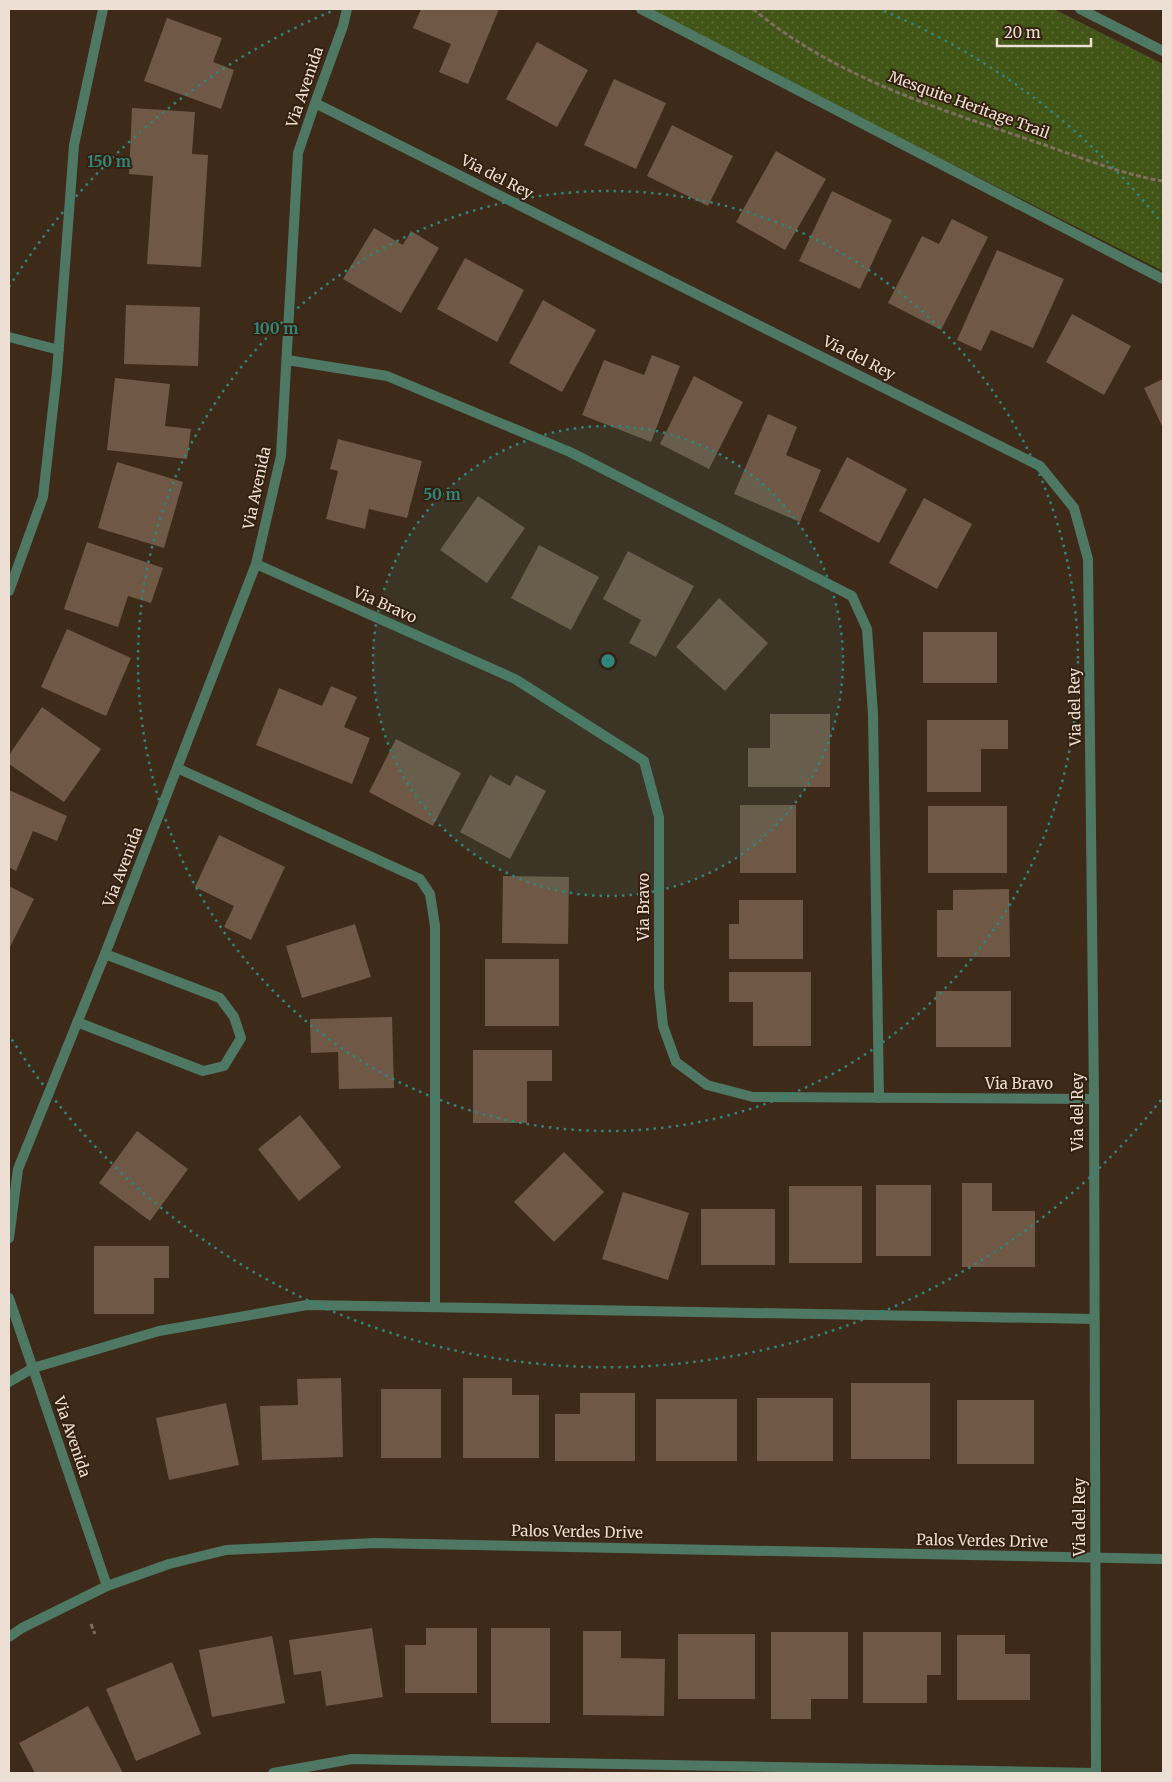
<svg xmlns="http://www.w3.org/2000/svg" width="1172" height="1782" font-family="Merriweather,serif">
<defs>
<pattern id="park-dots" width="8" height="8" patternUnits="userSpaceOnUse" patternTransform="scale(1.25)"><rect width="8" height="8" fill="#405516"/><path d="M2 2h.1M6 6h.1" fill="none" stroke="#5c6d37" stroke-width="1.8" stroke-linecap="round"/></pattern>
</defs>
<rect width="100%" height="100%" fill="#3e2a19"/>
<path fill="url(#park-dots)" d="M647 9H1054L1163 64V271Z"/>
<path fill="#6f5946" d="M421 9H499L468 84 439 72 451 44 413 28Z
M167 18 222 38 213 62 234 70 221 109 144 81Z
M537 42 588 70 557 127 506 99Z
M614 79 666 103 636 169 584 145Z
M132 108 195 112 192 154 208 155 201 267 147 264 153 176 129 174Z
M672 125 733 156 708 206 647 176Z
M776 151 826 179 785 250 736 222Z
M832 191 892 220 860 289 799 261Z
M952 219 988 237 941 330 888 303 922 236 939 244Z
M374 228 403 245 411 231 439 248 401 313 343 279Z
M997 250 1064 279 1033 348 991 330 981 351 957 340Z
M465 258 524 290 497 342 437 309Z
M543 300 596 330 562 392 509 363Z
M126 305 200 307 198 366 124 364Z
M1072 314 1131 346 1104 395 1046 362Z
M652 355 680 366 651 442 582 415 604 360 644 375Z
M694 376 743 402 709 469 660 444Z
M115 378 170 384 165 426 191 429 187 459 107 450Z
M1163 379V428L1144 388Z
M768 414 797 427 786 455 821 470 800 522 734 494Z
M338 439 422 461 407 518 369 509 365 529 326 519 338 471 330 469Z
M847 457 907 489 879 543 819 511Z
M117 462 183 482 164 548 98 528Z
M478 496 525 528 487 583 440 550Z
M924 498 972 524 937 589 889 563Z
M87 542 163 568 151 603 128 596 118 627 64 609Z
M539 545 599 577 571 630 511 598Z
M628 551 694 586 656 657 629 643 641 620 603 599Z
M719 598 768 643 725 691 676 647Z
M67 629 131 658 106 716 41 687Z
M923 632H997V683H923Z
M331 686 357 697 344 727 370 738 352 784 256 745 279 688 322 706Z
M42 707 101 749 64 802 9 764V755Z
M770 714H830V787H748V748H770Z
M927 720H1008V749H981V792H927Z
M396 739 461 773 433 826 369 792Z
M490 775 510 786 516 775 546 791 510 859 460 832Z
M9 790 67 816 57 841 33 831 16 871 9 867Z
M740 805H796V873H740Z
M928 806H1007V873H928Z
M219 835 285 867 251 940 224 927 234 906 195 887Z
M503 876 569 877 568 944 502 943Z
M9 886 34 899 9 949Z
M1009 889 1010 957H937V910H953V890Z
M739 900H803V959H729V924H739Z
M355 924 371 977 302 998 286 946Z
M485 959H559V1026H485Z
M729 972H811V1046H753V1002H729Z
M936 991H1011V1047H936Z
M392 1017 394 1088 339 1089 338 1052 311 1053 310 1019Z
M473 1050H552V1081H527V1123H473Z
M300 1115 341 1167 299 1201 258 1149Z
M137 1131 188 1169 150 1221 99 1183Z
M564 1152 604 1192 554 1242 514 1202Z
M962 1183H992V1211H1035V1267H962Z
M876 1185H931V1256H876Z
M789 1186H862V1263H789Z
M623 1192 689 1213 668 1280 602 1259Z
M701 1209H775V1265H701Z
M94 1246H169V1278H154V1314H94Z
M341 1378 343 1457 262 1460 260 1406 298 1405 297 1379Z
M463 1378H512V1395H539V1458H463Z
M851 1383H930V1459H851Z
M381 1389H441V1458H381Z
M580 1393H635V1461H555V1414H580Z
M757 1398H833V1461H757Z
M656 1399H737V1461H656Z
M957 1400H1034V1464H957Z
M226 1403 239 1465 169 1480 156 1418Z
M372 1628 383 1697 326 1706 321 1671 294 1675 289 1640Z
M426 1628H477V1693H405V1645H426Z
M491 1628H550V1723H491Z
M583 1631H621V1658L665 1659 664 1716 583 1715Z
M771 1632H848V1699H811V1719H771Z
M863 1632H941V1675H927V1703H863Z
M678 1634H755V1699H678Z
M957 1635H1005V1654H1030V1700H957Z
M272 1636 285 1703 212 1717 199 1650Z
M172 1662 201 1734 136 1761 106 1689Z
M88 1706 123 1773H35L19 1743Z"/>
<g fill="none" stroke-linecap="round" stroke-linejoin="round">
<path stroke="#7e6c5d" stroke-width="3" stroke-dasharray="5 2.5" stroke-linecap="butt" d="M753 9C835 77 934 107 1033 141 1075 155 1119 174 1163 181
M91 1624 95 1634"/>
<path stroke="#4e7864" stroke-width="10" d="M641 9 1163 279
M1080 9 1163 51
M9 337 59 350
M287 360 387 376 570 452 852 596 867 629 873 714 879 1098
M9 591 43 497 57 372 74 145 103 9
M177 768 420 879 430 894 435 926V1307
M9 1382 33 1368 159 1331 307 1305 1094 1319
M273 1773 352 1759 1096 1773"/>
<path stroke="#4e7864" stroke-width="10" d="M315 103 1040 466 1074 508 1088 559 1094 1099 1096 1773
M256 564 515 679 644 761 659 817V988L663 1026 676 1062 707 1085 753 1097 1094 1099
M77 1022 203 1071 224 1066 241 1038 234 1017 220 998 105 954
M9 1238 18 1169 105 954 256 564 281 456 298 153 315 103 343 26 347 9
M9 1298 107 1586"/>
<path stroke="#4e7864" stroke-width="10" d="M9 1637 22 1628 107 1586 169 1564 226 1550 375 1543 1163 1559"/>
</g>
<circle cx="608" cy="661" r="235" fill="#30867d" fill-opacity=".12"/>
<g fill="none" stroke="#30867d" stroke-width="2.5" stroke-dasharray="2.5 5">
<circle cx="608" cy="661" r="235"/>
<circle cx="608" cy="661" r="470"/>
<path d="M1161 1100A706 706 0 0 1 9 1035M9 287A706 706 0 0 1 332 11M884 11A706 706 0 0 1 1161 222"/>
</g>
<g text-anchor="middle" stroke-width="4" stroke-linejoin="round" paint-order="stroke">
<g font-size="15" fill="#eddfd4" stroke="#34200f">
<text transform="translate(305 87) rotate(-71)" y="5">Via Avenida</text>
<text transform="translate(969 105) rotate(20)" y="5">Mesquite Heritage Trail</text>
<text transform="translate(497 177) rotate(27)" y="5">Via del Rey</text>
<text transform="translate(859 358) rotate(27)" y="5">Via del Rey</text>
<text transform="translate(257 488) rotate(-78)" y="5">Via Avenida</text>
<text transform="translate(385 605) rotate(24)" y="5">Via Bravo</text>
<text transform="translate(1075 707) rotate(-91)" y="5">Via del Rey</text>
<text transform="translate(123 867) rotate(-69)" y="5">Via Avenida</text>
<text transform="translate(644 907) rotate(-90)" y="5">Via Bravo</text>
<text x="1019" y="1089">Via Bravo</text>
<text transform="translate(1078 1112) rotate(-90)" y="5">Via del Rey</text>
<text transform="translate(72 1437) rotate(71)" y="5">Via Avenida</text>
<text transform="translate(1080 1517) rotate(-90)" y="5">Via del Rey</text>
<text transform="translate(577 1532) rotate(1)" y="5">Palos Verdes Drive</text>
<text transform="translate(982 1541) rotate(1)" y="5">Palos Verdes Drive</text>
</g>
</g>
<circle cx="608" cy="661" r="8" fill="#30867d" stroke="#34200f" stroke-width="2.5"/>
<g font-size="15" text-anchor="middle" font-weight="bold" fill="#30867d" stroke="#34200f" stroke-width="4" stroke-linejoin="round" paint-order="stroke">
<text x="109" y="167">150 m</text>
<text x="276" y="334">100 m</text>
<text x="442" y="500">50 m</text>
</g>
<rect width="1172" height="1782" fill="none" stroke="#eddfd4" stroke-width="20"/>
<path d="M997 38v8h94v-8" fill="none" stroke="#eddfd4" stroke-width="2.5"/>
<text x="1004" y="38" font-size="15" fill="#eddfd4" stroke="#34200f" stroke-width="4" paint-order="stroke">20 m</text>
</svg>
